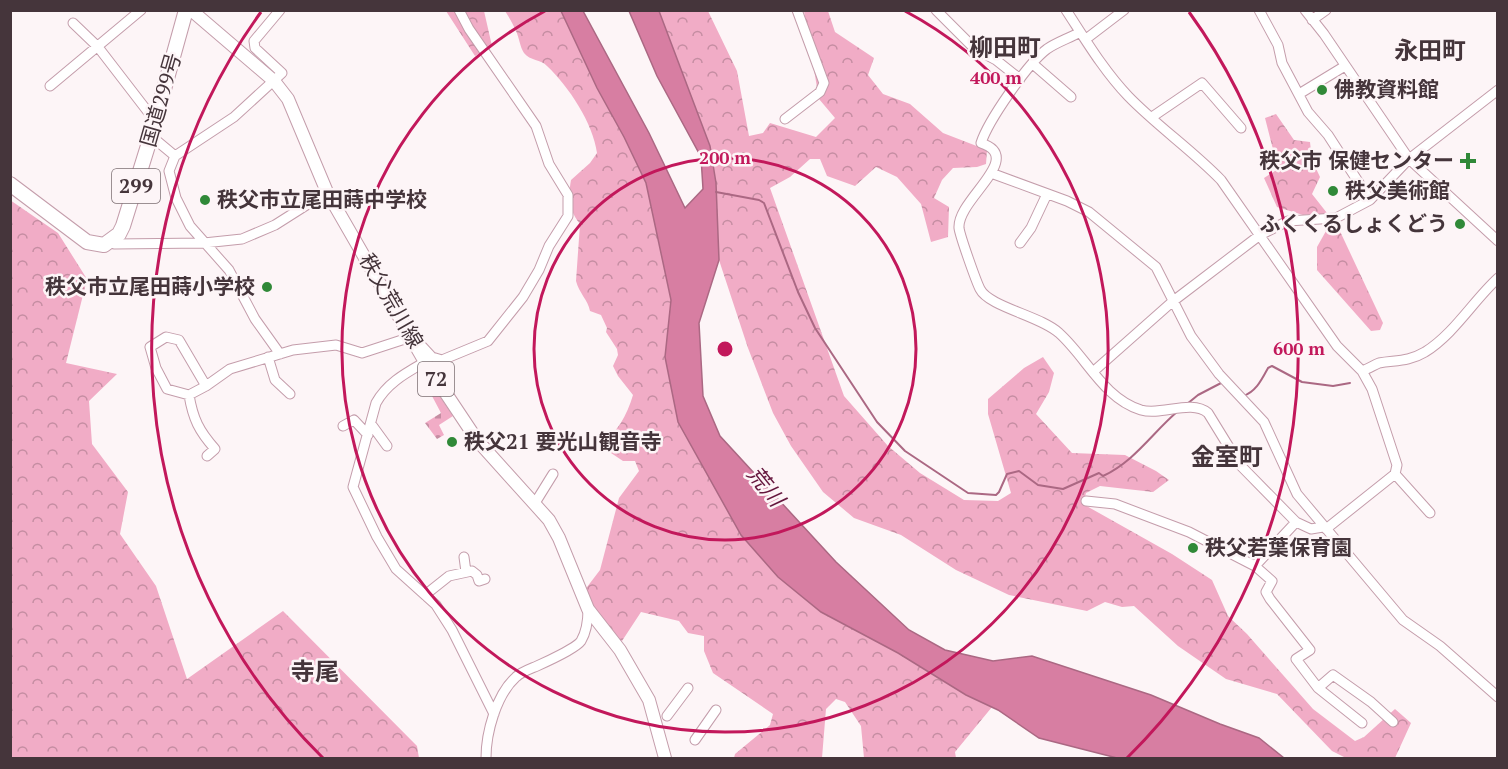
<svg xmlns="http://www.w3.org/2000/svg" width="1508" height="769" font-family="'PT Serif','Noto Sans JP',serif">
<defs>
<pattern id="forest-crowns" width="20" height="18" patternUnits="userSpaceOnUse" patternTransform="scale(1.5)"><rect width="20" height="18" fill="#f1acc6"/><path d="M2 6a3 3 0 1 1 6 0M12 15a3 3 0 1 1 6 0" fill="none" stroke="#c58da2"/></pattern>
<pattern id="cemetery-stones" width="16" height="16" patternUnits="userSpaceOnUse" patternTransform="scale(1.5)"><rect width="16" height="16" fill="#f1acc6"/><path d="M2 7V4a2 2 0 0 1 4 0v3zM10 15v-3a2 2 0 0 1 4 0v3z" fill="#c58da2"/></pattern>
</defs>
<rect width="100%" height="100%" fill="#fdf5f7"/>
<path fill="url(#forest-crowns)" d="M446 11H484L492 46 475 56Z
M505 11H561L597 88 624 137 646 183 671 300 665 357 821 612 898 653 966 695 992 707 955 752 956 758H864L861 726 845 702 836 699 826 709 822 758H734L735 754 770 725 773 714 713 673 704 651V636L688 633 679 621 641 612 622 641 612 635 584 591 600 570 619 498 639 471 635 461H623L599 445C617 434 627 415 633 395L618 376 613 366 618 355 617 349 606 332 607 328 601 315 590 311C588 300 579 293 576 281L580 224C569 211 568 197 571 180L590 163 597 153C593 123 569 87 547 66 541 59 530 61 524 53 520 47 519 37 516 31 513 24 509 17 505 11Z
M657 11H708L737 71 749 136 763 133 770 123 816 137 835 118 819 99 804 11H828L835 32 874 58 868 75 883 94 910 104 943 133 987 150 986 164 977 167 953 168 942 180 934 198 949 207 948 237 931 242 921 204 897 177 876 167 855 186 827 176 820 159H810L790 177 770 188 844 396 888 446 920 473 964 500 998 501 1011 493 988 414V399L1024 368 1043 357 1054 373 1049 392 1036 414 1072 453 1125 455 1156 471 1169 480 1153 492 1100 486 1086 493 1083 504 1172 554 1212 580 1228 616 1247 634 1313 709 1355 741 1364 737 1395 709 1411 723 1395 758H1346L1332 751 1277 694 1226 679 1178 646 1134 606 1122 607 1105 602 1087 611 1009 595 956 570 901 535 854 518 823 492 791 446 773 413 748 348 719 260 716 183 710 146Z
M1276 114 1294 140 1310 142 1312 160 1320 177 1312 194 1338 227 1383 323 1380 330 1371 331 1317 270V247L1326 231 1314 214 1303 215 1277 207 1264 178 1278 169 1265 118Z
M10 200 58 233 87 279 66 363 117 374 89 401 92 444 128 492 120 534 156 586 187 679 283 611 417 746 419 758H11Z"/>
<path fill="url(#cemetery-stones)" d="M437 392 453 416 439 425 444 435 437 439 425 423 441 413 432 396Z"/>
<path fill="#d77ea2" stroke="#ab6883" stroke-width="1.5" d="M561 11H583L649 133 685 208 703 189 701 157 657 76 629 11H659L710 146 716 183 719 260 699 323 703 396 720 436 836 562 909 630 945 650 993 661 1032 656 1151 695 1220 724 1259 738 1284 758H1117L1039 738 998 710 966 695 898 653 821 612 778 577 741 535 678 422 665 357 671 300 646 183 624 137 597 88Z"/>
<g fill="none" stroke-linecap="round" stroke-linejoin="round">
<path stroke="#ab6883" stroke-width="2" d="M716 192 759 200 764 203 798 292 815 328 877 422 905 451 968 493 996 495 999 492 1007 474 1019 471 1038 485 1063 489 1099 473 1103 476C1135 461 1152 433 1178 411
M1243 396C1256 392 1262 379 1268 368L1272 366 1302 382 1333 386 1350 383
M1187 404 1198 395 1223 382"/>
<g stroke="#c49dab" stroke-width="11">
<path id="minor" d="M936 10 975 49 996 60 1020 79
M1066 10C1085 39 1104 71 1128 96 1157 126 1192 150 1221 180L1337 346 1362 371 1372 389 1397 465 1395 474 1326 529
M1259 10 1278 45 1282 63 1308 112 1328 135 1370 200
M1305 10 1324 34 1409 159 1498 241
M1312 20 1326 10
M73 23 98 47 155 121
M1080 32C1070 38 1057 42 1047 49 1028 63 988 121 981 143 1026 158 957 199 959 228 960 236 976 281 980 289 989 307 1041 316 1059 333 1087 358 1103 398 1141 410 1162 416 1191 399 1208 413L1240 465 1296 522 1311 529 1323 527
M1086 39 1124 10
M1033 64 1071 97
M50 86 141 10
M1299 94 1345 66
M1152 117 1202 83 1241 128
M785 119 820 92 824 83 797 10
M151 136 175 156
M991 173 1067 201 1089 212 1156 267 1191 336 1219 374 1264 422 1297 494 1403 620 1440 646 1498 697
M112 240 114 244 204 243 242 239 275 225 327 192
M1020 243 1031 228 1047 194
M416 345 419 343 432 357 442 360 488 341 523 297 539 270 549 246 568 216V195L549 164 536 126 469 29 459 10
M280 354 255 319 229 270 190 226 176 198 169 171 175 156 234 117 282 73 255 48 254 41 280 10
M268 357 275 380 290 394
M425 362C406 373 387 383 376 403L353 487 377 537 396 569 436 605 452 630 494 714
M1094 371 1172 302 1260 235 1288 221 1336 218 1370 200 1409 159 1498 90
M1362 371C1368 369 1374 365 1379 363 1397 360 1408 362 1425 352 1454 334 1473 301 1498 278
M206 386 189 395 167 389 156 368 150 347 166 337 179 340 206 386 230 369 293 350 336 345 362 353 411 337
M189 395C193 419 199 431 215 449L207 456
M371 424 387 446
M343 426 354 420 368 435
M1395 474 1430 513
M1086 501 1115 504 1189 532 1255 566 1296 522
M535 503 553 474
M464 557 466 572
M1255 566 1272 581 1266 592 1270 599 1310 650 1296 659 1318 688 1362 723
M425 595 449 576 472 571 477 575 479 581 485 579
M1318 688 1333 675 1371 702 1393 722
M667 716 688 688
M695 740 716 710
M486 758C486 733 496 695 516 677 521 672 530 669 537 666 546 662 576 648 581 641 587 631 588 620 588 609"/>
</g>
<g stroke="#c49dab" stroke-width="14">
<path id="major" d="M191 10 274 81 288 99 327 192 425 362 477 440 549 520 559 538 588 609 620 650 649 700 665 758"/>
</g>
<g stroke="#c49dab" stroke-width="16">
<path id="highway" d="M10 184 87 242 104 245 119 234 123 226 151 136 186 10"/>
</g>
<use href="#minor" stroke="#fff" stroke-width="9"/>
<use href="#major" stroke="#fff" stroke-width="12"/>
<use href="#highway" stroke="#fff" stroke-width="14"/>
</g>
<g fill="none" stroke="#c2185b" stroke-width="3">
<circle cx="725" cy="349" r="191"/>
<path d="M905 11A383 383 0 1 1 545 11"/>
<path d="M323 758A574 574 0 0 1 261 12M1189 12A574 574 0 0 1 1127 758"/>
</g>
<g fill="#308938" stroke="#fdf5f7" stroke-width="2">
<circle cx="1322" cy="90" r="6"/>
<path d="M1465 152h6v6h6v6h-6v6h-6v-6h-6v-6h6z"/>
<circle cx="1333" cy="191" r="6"/>
<circle cx="205" cy="200" r="6"/>
<circle cx="1460" cy="224" r="6"/>
<circle cx="267" cy="287" r="6"/>
<circle cx="452" cy="442" r="6"/>
<circle cx="1193" cy="548" r="6"/>
</g>
<g text-anchor="middle" stroke-width="5" stroke-linejoin="round" paint-order="stroke">
<g fill="#fdf5f7" stroke="#7c6f73" stroke-width="1.5">
<rect x="112" y="169" width="48" height="34" rx="4.5"/>
<rect x="418" y="362" width="36" height="34" rx="4.5"/>
</g>
<g font-size="20" font-weight="bold" fill="#45353b">
<text x="136" y="193">299</text>
<text x="436" y="386">72</text>
</g>
<g font-size="21" font-weight="bold" fill="#45353b" stroke="#fdf5f7" text-anchor="start">
<text x="1334" y="97">佛教資料館</text>
<text x="1454" y="168" text-anchor="end">秩父市 保健センター</text>
<text x="1345" y="198">秩父美術館</text>
<text x="217" y="207">秩父市立尾田蒔中学校</text>
<text x="1448" y="231" text-anchor="end">ふくくるしょくどう</text>
<text x="255" y="294" text-anchor="end">秩父市立尾田蒔小学校</text>
<text x="464" y="449">秩父21 要光山観音寺</text>
<text x="1205" y="555">秩父若葉保育園</text>
</g>
<g font-size="21" fill="#45353b" stroke="#fdf5f7">
<text transform="translate(161 100) rotate(-74)" y="7">国道299号</text>
<text transform="translate(391 301) rotate(60)" y="7">秩父荒川線</text>
</g>
<g font-size="22" font-style="italic" fill="#65163d" stroke="#fdf5f7">
<text transform="translate(766 486) rotate(51)" y="8">荒川</text>
</g>
<g font-size="24" font-weight="bold" fill="#45353b" stroke="#fdf5f7">
<text x="1005" y="56">柳田町</text>
<text x="1430" y="59">永田町</text>
<text x="1227" y="465">金室町</text>
<text x="315" y="680">寺尾</text>
</g>
</g>
<circle cx="725" cy="349" r="9" fill="#c2185b" stroke="#fdf5f7" stroke-width="3"/>
<g font-size="18" text-anchor="middle" font-weight="bold" fill="#c2185b" stroke="#fdf5f7" stroke-width="5" stroke-linejoin="round" paint-order="stroke">
<text x="996" y="84">400 m</text>
<text x="725" y="164">200 m</text>
<text x="1299" y="355">600 m</text>
</g>
<rect width="1508" height="769" fill="none" stroke="#45353b" stroke-width="24"/>
</svg>
